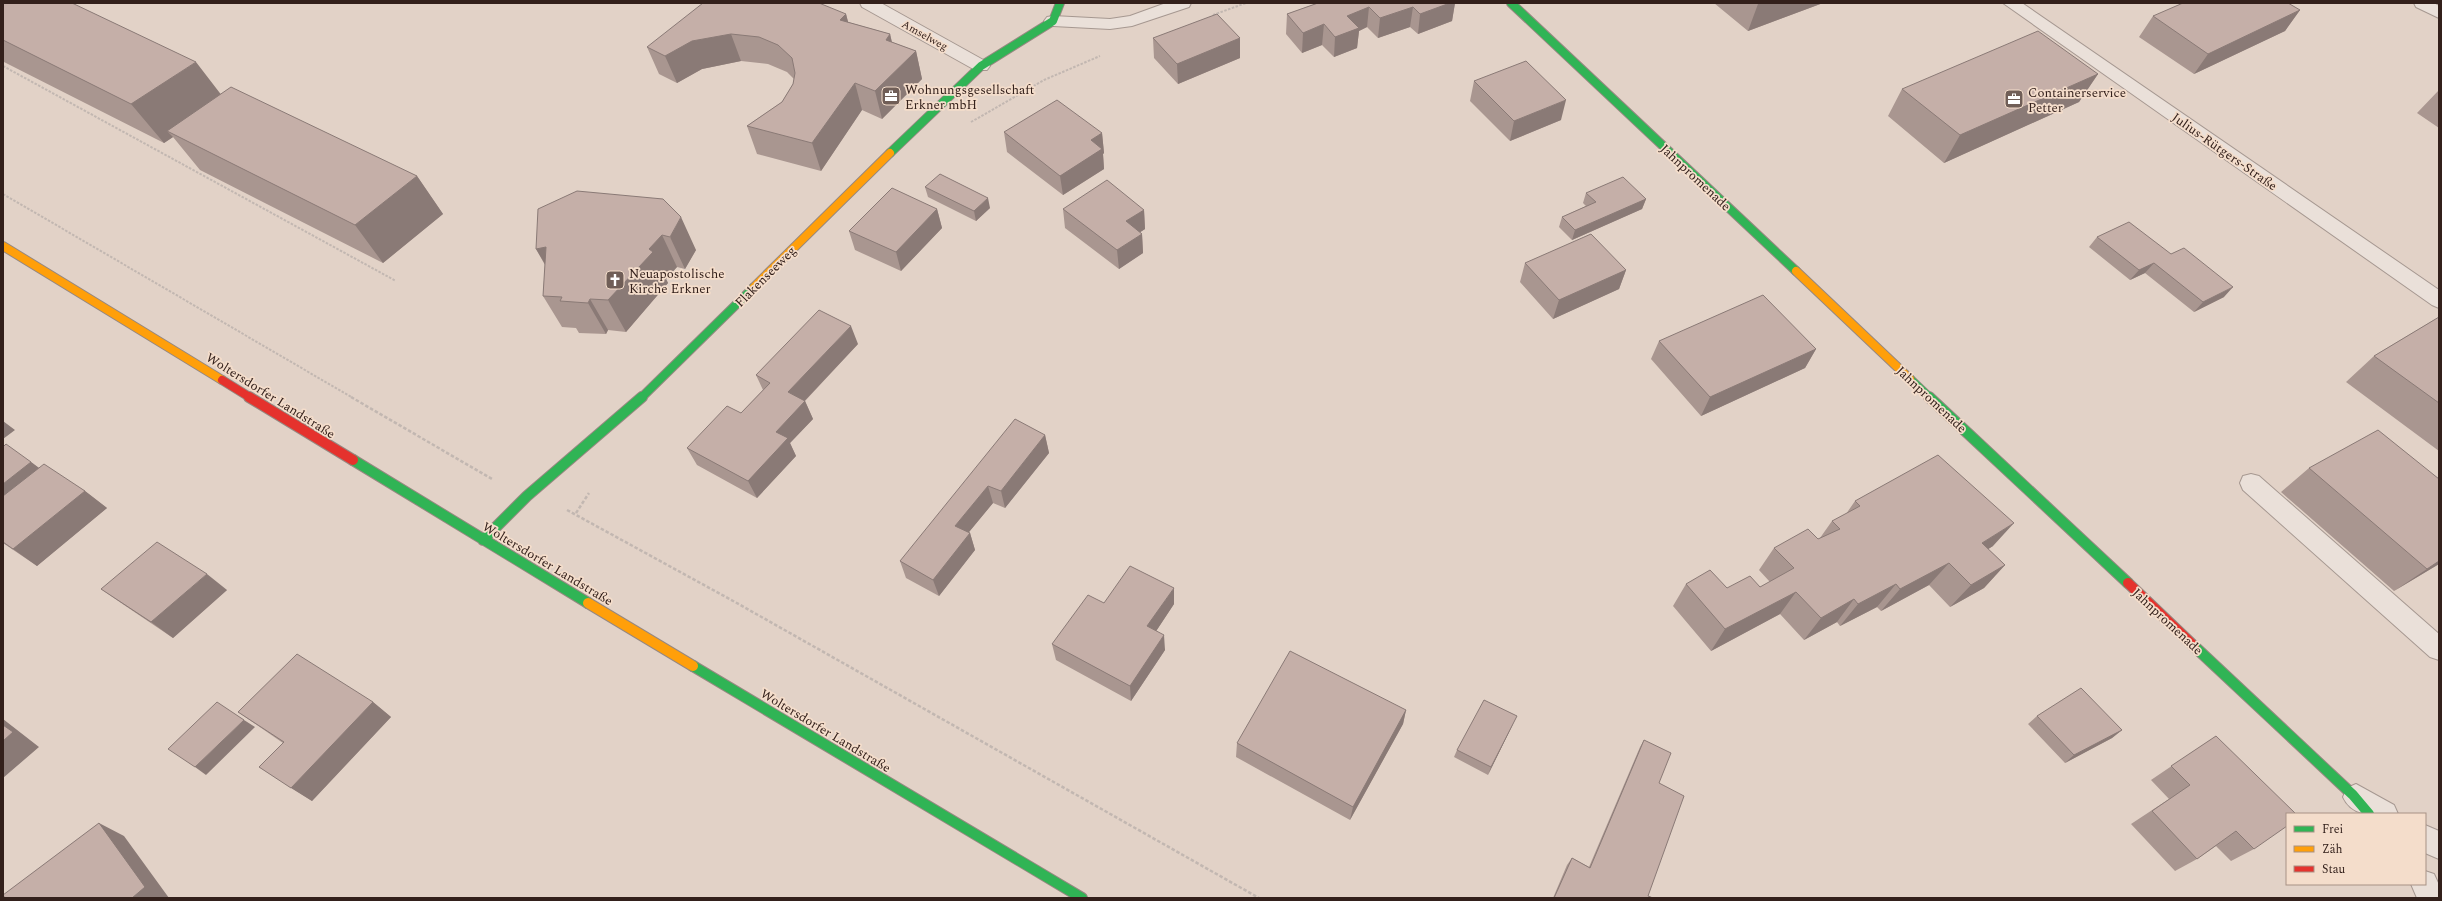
<svg xmlns="http://www.w3.org/2000/svg" width="2442" height="901" font-family="Spectral,serif">
<rect width="100%" height="100%" fill="#e2d2c7"/>
<g fill="none" stroke-linecap="round" stroke-linejoin="round">
<g stroke="#a69891" stroke-width="2">
<path id="lane" d="M2414 3H2434L2439 6V18L2416 7Z
M2251 474 2259 476 2439 634V660L2430 657 2243 490 2240 483 2243 476Z"/>
</g>
<g stroke="#a69891" stroke-width="2">
<path id="street" d="M860 3H881L987 62 990 66 987 70H975L862 7Z
M1166 3H1191L1189 7 1132 26 1110 29 1053 26 1047 25 1044 21 1047 17 1053 16 1110 19 1130 16Z
M2003 3H2022L2439 290V308L2432 305Z
M2356 784 2394 805 2398 814C2377 814 2353 819 2343 797L2347 788Z
M2425 825 2439 831V859L2425 853Z
M2425 871 2434 874 2439 885V898H2417L2411 884H2425Z"/>
</g>
<g stroke="#968881" stroke-width="10">
<path id="fast-far1" d="M1511 3 1796 271
M890 153 981 66 1053 21 1060 3
M1910 379 1930 398
M641 398 753 288"/>
</g>
<g stroke="#968881" stroke-width="12">
<path id="fast" d="M1929 397 2128 583
M353 460 588 603
M483 540 527 496 642 397
M2194 646 2353 795 2369 814
M693 666 1082 898"/>
</g>
<g stroke="#968881" stroke-width="10">
<path id="slow-far1" d="M3 246 222 380
M1796 271 1910 379
M753 288 890 153"/>
</g>
<g stroke="#968881" stroke-width="12">
<path id="slow" d="M588 603 693 666"/>
</g>
<g stroke="#968881" stroke-width="10">
<path id="jam-far1" d="M222 380 251 398"/>
</g>
<g stroke="#968881" stroke-width="12">
<path id="jam" d="M249 397 353 460
M2128 583 2194 646"/>
</g>
<path stroke="#c2b7b1" stroke-width="2" stroke-dasharray="2.5 1.5" stroke-linecap="butt" d="M1213 15 1246 3
M3 66 396 281
M971 122 1044 80 1100 56
M3 194 353 398"/>
<path stroke="#c2b7b1" stroke-width="2.5" stroke-dasharray="3.5 2" stroke-linecap="butt" d="M351 397 492 479
M567 510 735 602 1259 898
M576 513 589 493"/>
<use href="#lane" fill="#eae0d9" fill-rule="evenodd"/>
<use href="#street" fill="#eae0d9" fill-rule="evenodd"/>
<use href="#fast-far1" stroke="#30b455" stroke-width="8"/>
<use href="#fast" stroke="#30b455" stroke-width="10"/>
<use href="#slow-far1" stroke="#ff9f0a" stroke-width="8"/>
<use href="#slow" stroke="#ff9f0a" stroke-width="10"/>
<use href="#jam-far1" stroke="#e5322d" stroke-width="8"/>
<use href="#jam" stroke="#e5322d" stroke-width="10"/>
</g>
<path fill="#a99690" d="M3 3 417 176 443 214 383 263 200 170 173 137 164 143 4 62H3Z
M1318 3H1455L1452 21 1418 34 1410 27 1378 38 1367 27 1359 31 1357 48 1334 57 1322 45 1302 53 1286 34 1287 14Z
M1714 3H1823L1748 31Z
M2300 10 2285 31 2194 74 2139 37 2153 16Z
M846 14 848 22 890 34 892 42 916 51 922 79 882 119 862 110 821 171 757 154 747 126 782 102 793 84 794 79 787 72 768 64 741 61 702 69 677 83 659 74 647 47Z
M1153 38H1240V58L1178 84 1154 58Z
M2098 74 2079 102 1944 163 1888 116 1902 89Z
M1474 81 1561 120 1510 141 1470 101Z
M2439 90V128L2417 113Z
M1004 132 1102 133 1104 153 1103 154 1104 169 1063 195 1007 152Z
M925 187 990 208 976 221 928 197Z
M577 191 696 250 685 269 677 267 666 279 668 283 626 332 608 330 606 334 579 333 576 328 562 327 543 296 545 265 536 249Z
M1586 193 1646 199 1642 209 1572 240 1559 227 1562 217 1586 206 1583 203Z
M937 209 942 228 901 271 855 250 849 231Z
M1063 209 1144 210 1145 229 1140 232 1142 234 1143 253 1119 269 1065 228Z
M2097 237 2171 254 2224 297 2194 312 2145 273 2130 280 2089 247Z
M1525 263 1626 270 1619 289 1553 319 1520 282Z
M2439 317V451L2346 382 2374 356Z
M1659 341 1816 349 1805 368 1701 416 1651 359Z
M858 344 805 401 813 419 790 443 796 456 757 498 697 465 687 448 741 413 763 390 756 375Z
M1045 435 1049 453 1005 508 993 503 968 533H970L975 550 939 596 906 578 900 561Z
M3 447 31 462 39 468 85 491 107 508 37 566 3 543Z
M2309 468 2439 479V564L2394 591 2281 492Z
M1855 501 1993 546 1988 549 2005 565 1984 588 1950 607 1929 585 1881 611 1877 607 1840 626 1837 622 1804 640 1780 614 1711 651 1673 606 1686 584 1727 588 1760 587 1770 582 1759 570 1774 548 1818 539 1820 538 1832 521 1846 514Z
M101 589 227 590 173 638 124 605Z
M1104 603 1174 604 1156 631 1165 650 1131 701 1056 660 1052 644Z
M373 702 391 717 312 801 259 767 283 743 238 712Z
M1406 710 1403 724 1350 820 1236 757 1237 743Z
M2037 716 2122 730 2112 738 2065 763 2028 724Z
M1513 724 1488 775 1454 757 1457 750Z
M2216 736 2254 849 2231 861 2216 846 2197 859 2175 871 2131 824 2169 799 2151 780Z
M1644 740 1659 783 1648 896 1653 898H1553L1567 865 1572 858 1589 867 1640 747Z"/>
<path fill="#8a7a76" d="M1450 3H1455L1452 21 1418 34 1420 14Z
M1760 3H1823L1748 31 1758 4Z
M1369 7 1367 27 1359 31 1357 48 1334 57 1335 37 1347 16Z
M1413 7 1410 27 1378 38 1380 18Z
M2300 10 2285 31 2194 74 2208 54Z
M846 14 853 41 840 20Z
M1324 24 1322 45 1302 53 1303 33Z
M731 34 741 61 702 69 677 83 665 56 692 41Z
M890 34 896 62 886 40Z
M1240 38V58L1178 84 1177 64Z
M916 51 922 79 882 119 875 91Z
M196 62 226 101 167 131 173 137 164 143 131 104Z
M2098 74 2079 102 1944 163 1960 135Z
M855 83 862 110 821 171 812 143Z
M1566 100 1561 120 1510 141 1514 121Z
M1102 133 1104 153 1103 154 1104 169 1063 195 1060 176 1091 140Z
M417 176 443 214 383 263 355 225Z
M988 198 990 208 976 221 974 211Z
M1646 199 1642 209 1572 240 1575 230Z
M937 209 942 228 901 271 896 252Z
M1144 210 1145 229 1127 241 1126 221Z
M681 217 696 250 685 269 670 237Z
M1142 234 1143 253 1119 269 1117 250Z
M662 235 677 267 666 279 668 283 626 332 608 300 649 249Z
M546 247 555 281 536 249Z
M2154 263 2145 273 2130 280 2139 270Z
M1626 270 1619 289 1553 319 1559 300Z
M2233 287 2224 297 2194 312 2203 302Z
M590 299 608 330 606 334 588 303Z
M851 326 858 344 796 410 788 392Z
M1816 349 1805 368 1701 416 1710 397Z
M805 401 813 419 790 443 796 456 757 498 748 481 776 432Z
M3 421 15 430 3 439Z
M1045 435 1049 453 1005 508 1001 491Z
M31 462 43 471 3 502V484Z
M988 486 993 503 960 543 955 526Z
M85 491 107 508 37 566 13 549Z
M2014 523 1993 546 1962 566 1982 543Z
M970 533 975 550 939 596 933 580Z
M2439 561V564L2394 591Z
M1949 563 1929 585 1881 611 1900 589Z
M2005 565 1984 588 1950 607 1971 585Z
M207 574 227 590 173 638 151 622Z
M1896 584 1877 607 1840 626 1858 604Z
M1174 588V604L1149 642 1147 626Z
M1796 592 1780 614 1711 651 1725 629Z
M1854 599 1837 622 1804 640 1821 618Z
M1164 635 1165 650 1131 701 1130 686Z
M373 702 391 717 312 801 291 788Z
M1406 710 1403 724 1350 820 1353 807Z
M1517 716 1513 724 1488 775 1491 767Z
M3 719 39 747 3 778Z
M244 720 255 727 206 775 195 767Z
M2122 730 2112 738 2065 763 2074 755Z
M99 823 124 836 169 898H132Z"/>
<path fill="#c5afa8" stroke="#8a7a76" d="M3 3H72L196 62 131 104 3 40Z
M703 3H819L846 14 840 20 890 34 886 40 916 51 875 91 855 83 812 143 747 126 782 102 793 84 795 73 792 58 778 45 759 37 731 34 692 41 665 56 647 47Z
M1318 3H1450L1420 14 1413 7 1380 18 1369 7 1347 16 1359 28 1335 37 1324 24 1303 33 1287 14Z
M2183 3H2288L2300 10 2208 54 2153 16Z
M1217 14 1240 38 1177 64 1153 38Z
M2038 31 2098 74 1960 135 1902 89Z
M1526 61 1566 100 1514 121 1474 81Z
M231 87 417 176 355 225 167 131Z
M1057 100 1102 133 1091 140 1102 149 1060 176 1004 132Z
M940 174 988 198 974 211 925 187Z
M1623 177 1646 199 1575 230 1562 217 1596 202 1586 193Z
M1107 180 1144 210 1126 221 1142 234 1117 250 1063 209Z
M892 188 937 209 896 252 849 231Z
M577 191 663 199 681 217 670 237 662 235 649 249 653 252 608 300 590 299 588 303 560 301 562 297 543 296 546 247 536 249 538 209Z
M2129 222 2171 254 2184 248 2233 287 2203 302 2154 263 2139 270 2097 237Z
M1591 234 1626 270 1559 300 1525 263Z
M1763 295 1816 349 1710 397 1659 341Z
M819 310 851 326 788 392 805 401 776 432 788 438 748 481 687 448 727 406 741 413 770 383 756 375Z
M2439 317V403L2374 356Z
M1015 419 1045 435 1001 491 988 486 955 526 970 533 933 580 900 561Z
M2378 430 2439 479V561L2427 569 2309 468Z
M6 444 31 462 3 484V447Z
M1938 455 2014 523 1982 543 2005 565 1971 585 1949 563 1900 589 1896 584 1858 604 1854 599 1821 618 1796 592 1725 629 1686 584 1710 570 1727 588 1750 576 1760 587 1794 568 1774 548 1808 529 1818 539 1840 529 1832 521 1860 506 1855 501Z
M44 464 85 491 13 549 3 542V496Z
M157 542 207 574 151 622 101 589Z
M1130 566 1174 588 1147 626 1164 635 1130 686 1052 644 1088 595 1104 603Z
M1290 651 1406 710 1353 807 1237 743Z
M297 654 373 702 291 788 259 767 284 742 238 712Z
M2081 688 2122 730 2074 755 2037 716Z
M1484 700 1517 716 1491 767 1457 750Z
M217 702 244 720 195 767 168 749Z
M3 725 13 732 3 741Z
M2216 736 2296 814H2287V826L2254 849 2236 831 2197 859 2152 811 2190 785 2171 766Z
M1644 740 1671 753 1659 783 1684 796 1648 896 1653 898H1554L1572 858 1590 868Z
M99 823 145 887 132 898H5L3 895Z"/>
<defs>
<g id="office-square" transform="scale(1)"><rect x="-9" y="-9" width="18" height="18" rx="4" fill="#705e57" stroke="#f4ddcb"/><path d="M-6-3h4V-5.5h4V-3h4V5H-6ZM-1-4.5V-3h2v-1.5ZM-6 0V1H6V0Z" fill="#fff"/></g>
<g id="church-square" transform="scale(1)"><rect x="-9" y="-9" width="18" height="18" rx="4" fill="#705e57" stroke="#f4ddcb"/><path d="M-1.2-6h2.4v3.5h3.3v2.4h-3.3V6h-2.4V-.1h-3.3v-2.4h3.3Z" fill="#fff"/></g>
</defs>
<g fill-rule="evenodd">
<use href="#office-square" x="891" y="96"/>
<use href="#office-square" x="2014" y="99"/>
<use href="#church-square" x="615" y="280"/>
</g>
<g text-anchor="middle" stroke-width="3.5" stroke-linejoin="round" paint-order="stroke">
<g font-size="11" fill="#33201b" stroke="#f4ddcb">
<text transform="translate(925 35) rotate(29)" y="4">Amselweg</text>
</g>
<g font-size="13" fill="#33201b" stroke="#f4ddcb" text-anchor="start">
<text x="905" y="94">Wohnungsgesellschaft<tspan x="905" dy="15">Erkner mbH</tspan></text>
<text x="2028" y="97">Containerservice<tspan x="2028" dy="15">Petter</tspan></text>
<text x="629" y="278">Neuapostolische<tspan x="629" dy="15">Kirche Erkner</tspan></text>
</g>
<g font-size="13" fill="#33201b" stroke="#f4ddcb">
<text transform="translate(2225 151) rotate(35)" y="5">Julius-Rütgers-Straße</text>
<text transform="translate(1696 177) rotate(43)" y="5">Jahnpromenade</text>
<text transform="translate(765 276) rotate(-45)" y="5">Flakenseeweg</text>
<text transform="translate(271 395) rotate(32)" y="5">Woltersdorfer Landstraße</text>
<text transform="translate(1932 399) rotate(43)" y="5">Jahnpromenade</text>
<text transform="translate(548 563) rotate(31)" y="5">Woltersdorfer Landstraße</text>
<text transform="translate(2168 621) rotate(43)" y="5">Jahnpromenade</text>
<text transform="translate(826 730) rotate(31)" y="5">Woltersdorfer Landstraße</text>
</g>
</g>
<rect width="2442" height="901" fill="none" stroke="#33201b" stroke-width="8"/>
<rect x="2286" y="813" width="140" height="72" fill="#f4ddcb" stroke="#a79185"/>
<rect x="2294" y="826" width="20" height="6" fill="#30b455" stroke="#a79185"/>
<text x="2322" y="833" font-size="12" fill="#33201b">Frei</text>
<rect x="2294" y="846" width="20" height="6" fill="#ff9f0a" stroke="#a79185"/>
<text x="2322" y="853" font-size="12" fill="#33201b">Zäh</text>
<rect x="2294" y="866" width="20" height="6" fill="#e5322d" stroke="#a79185"/>
<text x="2322" y="873" font-size="12" fill="#33201b">Stau</text>
</svg>
